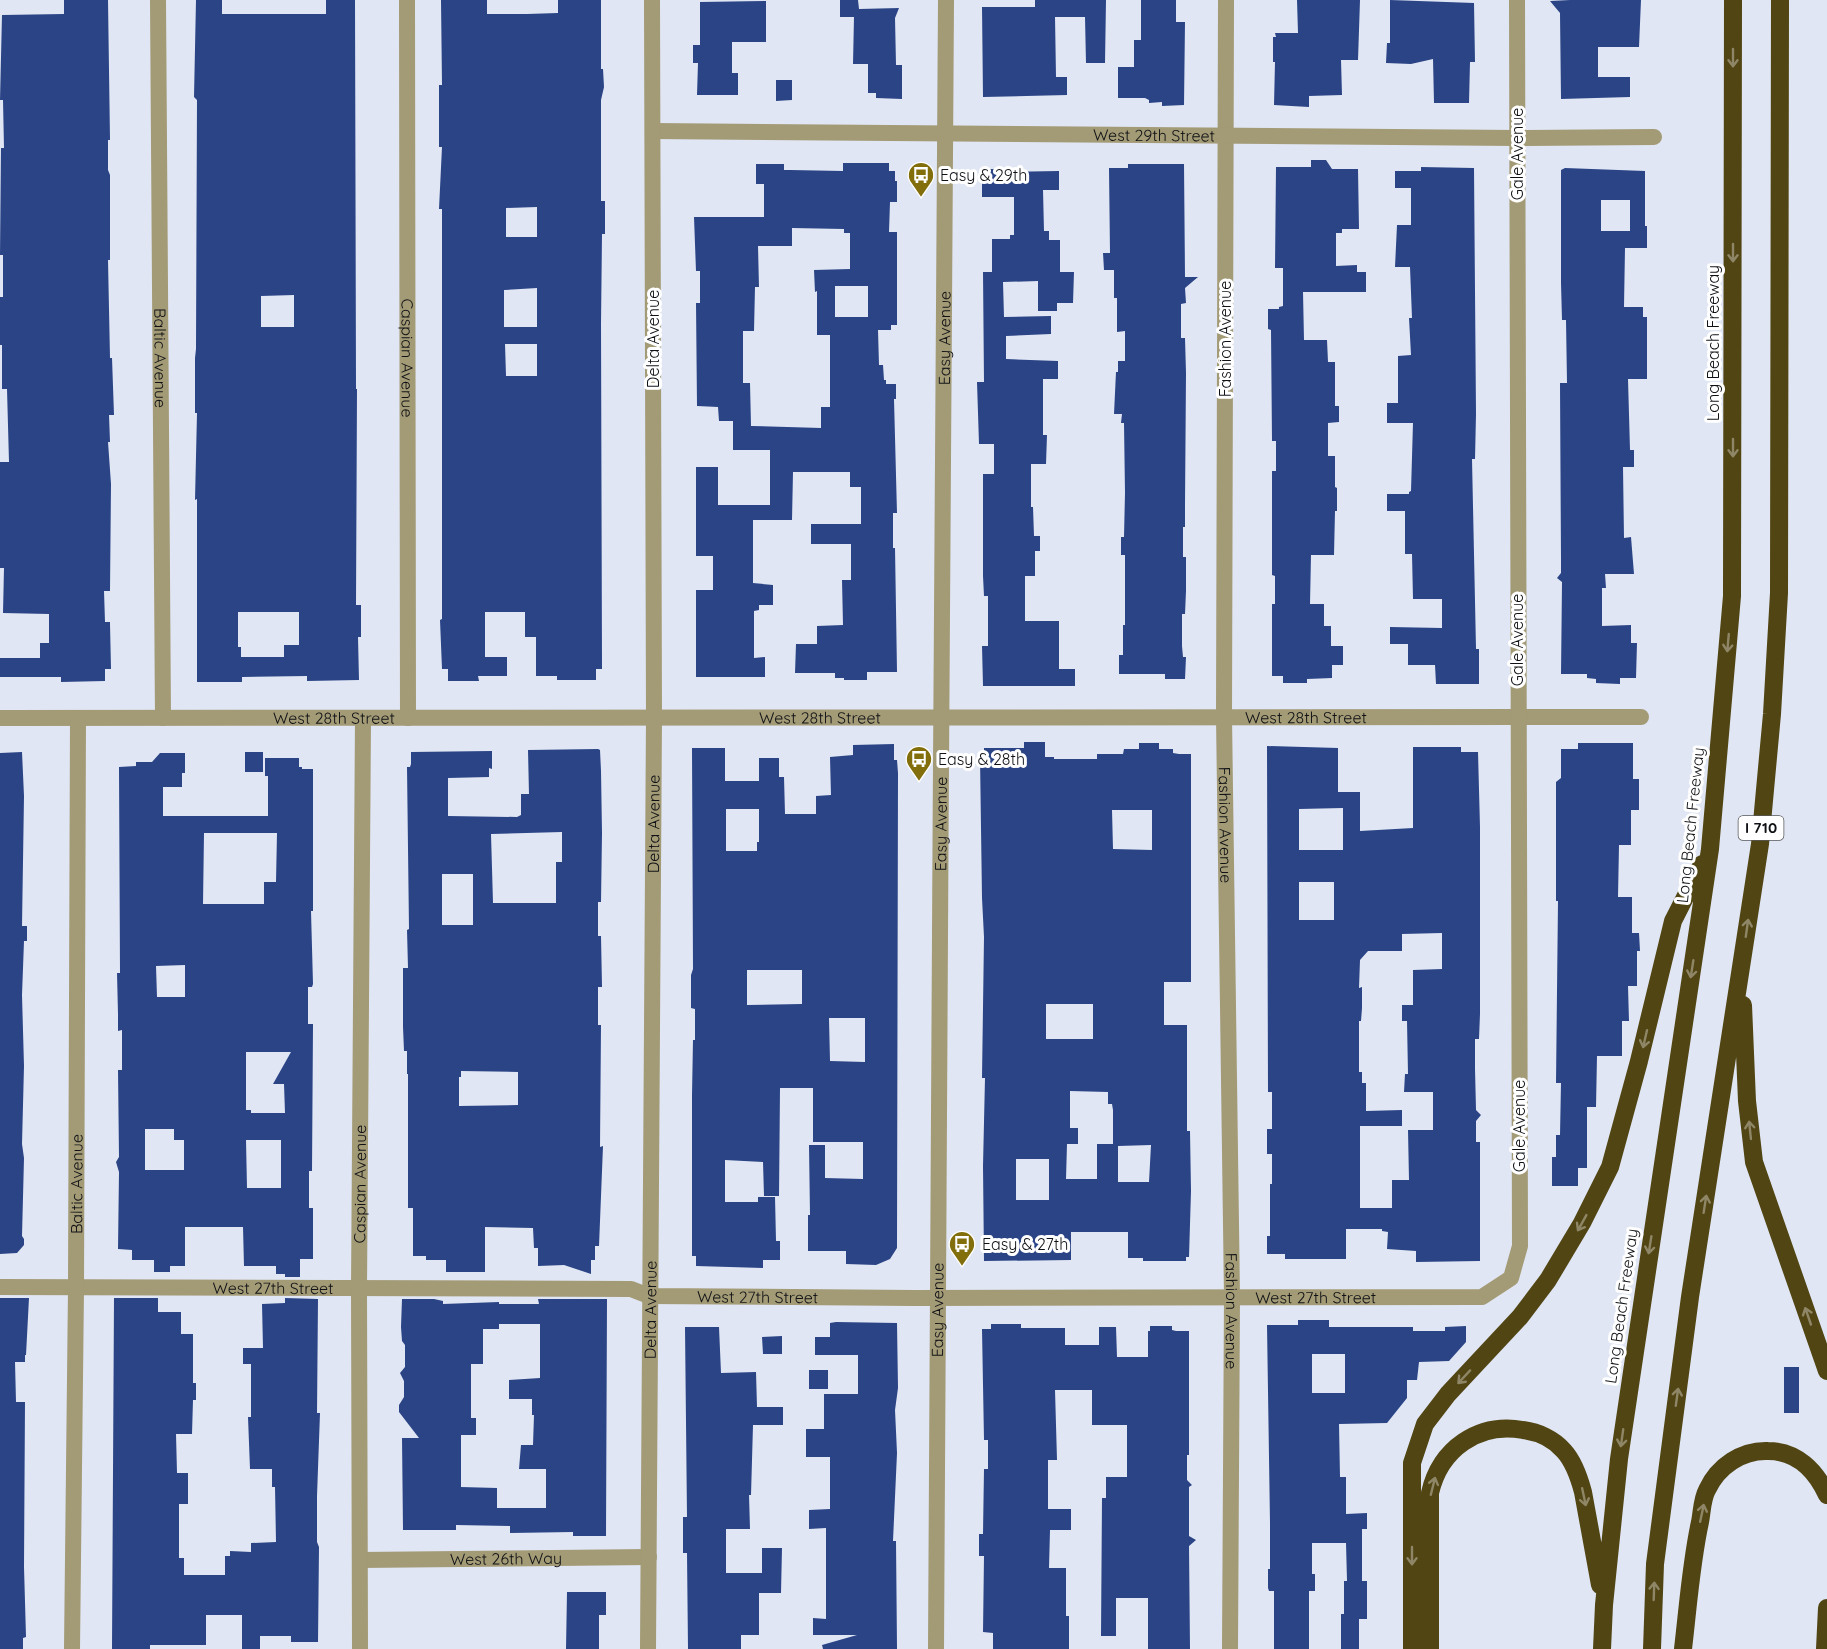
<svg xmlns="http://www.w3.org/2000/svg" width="1827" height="1649" font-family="Quicksand,sans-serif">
<rect width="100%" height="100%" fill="#e0e6f3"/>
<path fill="#2a4486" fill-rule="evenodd" d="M64 0H108L110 140H108V170L110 175V260H108L110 358H112L114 415H109L110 442H108L111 484 110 591H104L105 622H110V624L111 669H105V681L61 682V677H0V658H40V643H49V614L3 613 4 568H0V462H9L7 389H2V345H0V297H3V255H0L1 148H4L3 100H0L2 15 64 14Z
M196 0H222V14H326V0H355L356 389H357L356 605H361V637H358L359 680 307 681V676L242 677V682H197V499L195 500 197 413H195V358L196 349 197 100 194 97ZM294 295V327H261V296ZM238 612H299V645H284V657H241V647H238Z
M441 0H487V14H527L558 13V0H601V69H603L604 87 601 100V201H605V234H602L601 324 602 669H596V680H557V676H536V637H525V612H485V657H507V676H478L479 681H448V669H442L440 620 442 619V209H439L442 147H439V85H442ZM537 207V237H506V208ZM537 288V327H504V290ZM505 344H537V376H506Z
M840 0H858L859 9 899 8 895 18 896 65H902V99L876 98V93H868V64H853L854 17H840Z
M1035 0H1106L1105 63H1086L1085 17H1055L1056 77H1067V95L983 97 982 7H1035Z
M1141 0H1176V22H1185L1184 105 1162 106V102L1149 103V100L1145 98H1118V67H1134V40H1141Z
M1297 0H1360L1358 60H1341L1342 95 1309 96V107L1274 105 1275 62H1273V37H1276L1275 33H1298Z
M1390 0 1474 3 1475 62H1470L1469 103H1434L1433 59 1411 64 1386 63 1387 43H1390Z
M1570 0H1641L1639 47H1598V77H1630V97L1561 99 1560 13 1550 1Z
M766 1V42H732V73H738V95H697L698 63H693V45H700V2Z
M776 80H792V100L776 101Z
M1311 160H1326L1332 169H1358L1359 229H1342V233H1336V266L1357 265V272H1366V292H1303L1304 340H1327L1328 362H1335V406H1339V422L1328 423V456H1335V487L1337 488V511H1335L1334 555H1311L1310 604H1324V626H1331V646H1343V665H1332V678L1307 679V683H1283V676H1272V604H1275V576L1272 575V471H1276V441H1272L1271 330 1268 329V309H1279V307L1283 306V268H1275L1276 167H1311Z
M843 163H889V171H895V181H897V202H890L889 232H897V325H891V330H878L879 365H883L884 380H886V384H896V399H894L897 513H893V548H895L897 672H867V680H844V678H835V673H795L796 644H817V626L843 625 842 580H851V544H811V524H861V487H850V472H793L792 520H753V583L773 585V605H759V610L754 611V658L765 657V677H696V590H713V556H696V467H718V505H770V450H733V421H719L718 407 697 406 696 303H700V271H696L694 217H764V184H756V164H784V170H790L843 171ZM792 228 844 229V233H850V269L814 270 815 292 817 291V335H830V407H821V428L751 426 750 383H743V331H754L755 287H759L758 246H792ZM835 286H868V317H835Z
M1128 164H1184L1185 277H1198L1185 288 1186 303 1181 304V338H1185L1186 373 1185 504V527H1183V557H1186V591L1185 614H1182V646L1183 657H1186L1185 679H1165V674H1119V655H1123V625H1125V555H1121V537H1124L1125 493 1124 423H1121L1122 414H1114L1116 372H1118V361H1125V331L1117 332V298H1114V270H1104L1103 253H1110L1109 168H1128Z
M1421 167 1474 168 1476 414 1475 459H1472L1476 649H1479V684H1436L1435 665H1408V644H1390V627L1442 628V599H1413L1412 554H1405V511H1387V494H1409V492L1411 491 1413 423H1387V403H1398V356L1411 355 1409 318H1412L1410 267H1395L1397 225H1411V188H1395V171H1421Z
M1565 168 1645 171V226H1647V248H1625L1624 307H1643V317H1647V379H1628L1630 450H1634V467H1623L1624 538 1631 537 1634 574H1605L1606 588H1602V626L1631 625V643H1637L1636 678H1620V684L1596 683V679L1587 678V674H1561L1562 582 1557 578 1561 573V560L1560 383H1567L1566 320H1562L1561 283V170ZM1601 200H1630V231H1601Z
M982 169H1000V172L1059 171V190H1043L1044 231H1049V240H1060V272H1074L1073 303H1057V311H1038V281L1003 282 1004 317 1051 316V334L1006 336V359L1058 361V379H1043V435H1047L1046 464H1031V507H1033L1034 536H1040V551H1035V576H1025V621H1059V669H1075V686H983L982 646H988V596H984L983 576V474H994V444H979L977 382H984L983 272H992V239H1010V235H1014V197H982Z
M1024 742H1045V757H1054V759H1097V754H1123L1124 749H1139V743H1159V749H1173V753L1179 754H1191V982H1164V1025H1187V1131H1190L1191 1191 1189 1257H1186V1261H1143V1258H1128V1232H1071V1260L984 1261 983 1166 985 1078H982L984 937 982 898 980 757H984V748H1024ZM1112 810H1152V850L1113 849ZM1046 1004H1093V1039H1046ZM1070 1091 1108 1092V1104H1112L1113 1110V1144H1097V1179H1066L1067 1144H1078V1128H1070ZM1151 1145 1149 1182H1118V1146ZM1016 1159H1049V1200H1016Z
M1578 743H1633V779H1639V810H1631V845H1619L1618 897H1632V933H1639L1640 951H1637V986H1628L1629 1021H1622V1056H1597L1596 1107H1587V1168H1578V1186H1552V1157H1556V1135H1560L1561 1083H1556L1558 901H1556V782L1561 778V749H1578Z
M894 744V760H897L898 773 897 1248 890 1259 876 1265 846 1264V1251H808V1215H810L809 1145H825V1178L863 1179V1142H813V1088H780L779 1196H764L763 1162 725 1160V1202H758V1197H775L776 1241H780V1260H763V1268L696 1266V1256H692V1095L693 1040H695V1009L691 1008V975L693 969 692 748H725V781H759V758H779V777H784L785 814H816V796L831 795 830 757 853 755V745ZM726 809H759V842H757V851H726ZM747 970H802V1004L747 1005ZM829 1018H865V1062L830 1061Z
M1267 746 1338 748V792H1360V831L1413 828V747H1461V752H1478L1480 827V1014L1479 1039H1475V1069L1476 1110 1481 1115 1476 1121V1142H1480V1261L1416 1262V1251L1387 1249 1388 1232 1382 1231V1229H1346V1259H1285V1254H1267V1236H1270V1184H1272V1154H1267V1129H1272V1092H1268ZM1343 808V850H1299V809ZM1299 882H1334V920H1299ZM1442 933V969L1413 970V1005H1402V1021H1407L1408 1074H1405L1404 1092H1433V1130H1408L1409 1180H1392V1208H1360V1126H1402V1110L1366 1111V1083H1362V1072H1359V1021H1361L1362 1008V987L1359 988 1360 960 1368 951H1402V934Z
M598 749 600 750 601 771 602 833 601 902H598V936H601L602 987H598V1025H601L600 1147 603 1146 599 1246H595V1260H591V1274L564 1265 538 1266V1248H534L533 1228 485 1227V1272H446V1260H426V1256H413V1208H408V1074H407V1051H404L403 1027V968H408L407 930 409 929 407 767H410L411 764V752L492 751V769L489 768V777L448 778V816L517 817 521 815V794H529L528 750ZM562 832V862H556V903H493L491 834ZM442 874H473V925H442ZM461 1071 518 1072V1105L459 1106V1077H461Z
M22 752 24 796 22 926H27V941H24L22 995 24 1066 22 1144 24 1158 22 1236 24 1239V1245L17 1253 0 1254V753Z
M245 752H263V772H245Z
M160 753H185V773H182V787H163V816H268V776H265V758H299V767H302V769H313V911H311L313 984 312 987H308V1024H313L312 1171H309V1208H313V1259H300V1277H285V1274H276V1266H244L243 1227H185V1266H170V1272H154V1260H132V1250L118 1249 119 1172 116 1162 119 1157 118 1070H122V1030L118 1031V1014L117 973H120L119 767 136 766V762H152ZM204 833H277L276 882H264V904H203ZM185 965V997H157L156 966ZM246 1052H291L273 1084H284L285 1113H251V1110H246ZM145 1129H174V1140H184V1170H145ZM246 1140H281V1188H247Z
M0 1298H29L26 1355H25V1362H15L16 1402H25L24 1567 26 1637 23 1638V1649H0Z
M114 1298H158V1312H181V1334H193V1383H196V1400H193L192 1434H176L177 1473H188V1504H179V1558H184V1575H225V1556H230V1551L251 1552V1543L276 1542 275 1487H272V1469H250L248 1417H251V1364H243V1348H263L262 1304 285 1303V1298L318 1299 317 1413H320L317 1496V1542L319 1547 318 1642H291V1636H260V1649H242V1615H206V1645H150V1649H112Z
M402 1299H434L443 1301V1304L499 1302V1304H539L538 1299H607L606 1536H573V1532L510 1533V1526L456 1525V1530H403L402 1438H419L399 1412V1405L404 1397V1381L400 1373 405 1367V1345L402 1341 401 1327ZM499 1324H540V1378L509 1380V1399H532V1415H534L533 1445H521L519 1469H546V1508H497V1488L461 1487V1435H476V1418H471V1364H483V1329H499Z
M1298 1320H1329V1327H1413V1331H1445V1327L1466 1326V1342L1449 1361 1419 1362 1417 1380H1407V1398L1387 1423 1339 1424 1340 1477H1346V1514L1367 1513V1529H1362V1581H1367V1619H1359V1649H1341V1614H1344V1581H1347L1346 1543H1312V1574H1315V1591H1309V1649H1274V1591H1269L1268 1588V1569H1270V1523L1267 1325H1298ZM1312 1354H1345V1393H1312Z
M836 1322 897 1323 898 1388 895 1410 897 1453 893 1541H896L897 1649H823L822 1645 857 1635H813V1618L826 1619V1528L809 1529V1510L830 1509V1457H806V1429H824V1394H858V1355H815V1337H830V1323Z
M991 1324H1021V1328H1065V1345H1099V1327H1116L1117 1357H1148V1331H1150V1326H1172V1330L1176 1331H1189V1455H1187V1480L1192 1485 1189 1487V1536L1196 1540 1189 1546 1190 1649H1148V1598H1116V1636H1101L1102 1498H1106V1477H1127V1425H1092V1390H1055L1057 1460H1048V1509H1071V1530H1050L1049 1568H1066V1616H1069V1649H993V1633L983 1632 984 1556H979V1534H983L984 1469H988V1440H984L982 1329H991Z
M685 1327H719L721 1373 756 1372 757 1407H783V1425H753L751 1495H749L750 1529H726V1573H762V1548H782L781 1593H759V1635H741V1649H688L687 1553H683V1517H687Z
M782 1336V1354H763L762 1337Z
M1784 1367H1799V1413H1784Z
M809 1370H828V1389H809Z
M567 1592H606V1615H599V1649H566Z"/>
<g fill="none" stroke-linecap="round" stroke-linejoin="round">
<g stroke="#a39a76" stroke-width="16">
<path id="s1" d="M158 0 163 718"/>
<path id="s2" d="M407 0 408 718"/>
<path id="s3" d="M1226 0 1224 717 1232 1297 1230 1649"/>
<path id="s4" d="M653 131 1517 138 1654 137"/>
<path id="s5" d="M0 718 1641 717"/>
<path id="s6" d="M0 1287 631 1289 649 1296 915 1298 1482 1297 1511 1278 1520 1246 1517 0"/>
<path id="s7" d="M360 1560 649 1557"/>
<path id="s8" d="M72 1649 76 1288 78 718"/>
<path id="s9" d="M360 1649 359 1289 363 718"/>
<path id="s10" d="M648 1649 654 717 652 0"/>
<path id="s11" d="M936 1649C937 1099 944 550 946 0"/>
</g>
<path stroke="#514513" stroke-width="18" d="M1743 1005 1747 1101 1754 1162 1827 1371
M1412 1649V1463L1425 1424 1448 1394 1520 1317 1548 1280 1582 1223 1610 1167 1639 1061 1673 921 1702 864
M1430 1649V1493C1440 1449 1478 1422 1523 1430 1538 1432 1554 1439 1564 1451 1574 1462 1579 1477 1583 1492L1600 1585
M1602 1649 1604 1605 1619 1459 1710 849 1732 596 1733 0
M1652 1649 1655 1564 1690 1297 1760 844 1772 714 1779 593 1780 0
M1683 1649C1688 1607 1691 1563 1700 1522 1702 1512 1702 1499 1707 1490 1718 1466 1742 1450 1768 1451 1797 1451 1816 1471 1827 1495
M1825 1649 1827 1608"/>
</g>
<defs><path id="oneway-shaft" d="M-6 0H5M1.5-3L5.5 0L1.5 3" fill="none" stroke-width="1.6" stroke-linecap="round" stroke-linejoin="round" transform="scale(1.5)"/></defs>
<g stroke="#8e8666">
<use href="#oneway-shaft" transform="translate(1733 58) rotate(90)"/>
<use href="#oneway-shaft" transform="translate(1733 253) rotate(90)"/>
<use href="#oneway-shaft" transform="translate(1733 448) rotate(90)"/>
<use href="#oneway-shaft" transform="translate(1728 643) rotate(95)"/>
<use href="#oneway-shaft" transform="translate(1747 928) rotate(-82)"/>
<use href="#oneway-shaft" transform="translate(1692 969) rotate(99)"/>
<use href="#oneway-shaft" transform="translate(1645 1039) rotate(103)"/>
<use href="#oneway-shaft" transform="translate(1750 1130) rotate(-96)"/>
<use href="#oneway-shaft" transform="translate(1705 1204) rotate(-81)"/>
<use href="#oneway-shaft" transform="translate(1582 1223) rotate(119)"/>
<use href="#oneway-shaft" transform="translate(1650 1245) rotate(99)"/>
<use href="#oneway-shaft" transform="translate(1808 1316) rotate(-109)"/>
<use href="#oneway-shaft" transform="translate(1464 1377) rotate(133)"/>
<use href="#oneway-shaft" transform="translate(1677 1397) rotate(-82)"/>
<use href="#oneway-shaft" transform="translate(1622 1438) rotate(98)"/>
<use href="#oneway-shaft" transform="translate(1433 1486) rotate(-76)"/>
<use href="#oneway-shaft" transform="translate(1584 1497) rotate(78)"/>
<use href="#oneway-shaft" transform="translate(1702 1513) rotate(-78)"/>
<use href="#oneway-shaft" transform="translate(1412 1556) rotate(90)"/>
<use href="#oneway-shaft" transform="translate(1654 1591) rotate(-88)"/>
</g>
<defs>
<g id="bus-pin" transform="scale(1.35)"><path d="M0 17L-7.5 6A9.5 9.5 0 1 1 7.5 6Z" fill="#836e0c" stroke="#fff"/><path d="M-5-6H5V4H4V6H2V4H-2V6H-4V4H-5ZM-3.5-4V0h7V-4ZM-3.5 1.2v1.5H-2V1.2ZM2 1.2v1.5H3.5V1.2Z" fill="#fff"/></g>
</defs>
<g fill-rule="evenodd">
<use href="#bus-pin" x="921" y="175"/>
<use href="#bus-pin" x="919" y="759"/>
<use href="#bus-pin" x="962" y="1244"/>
</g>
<g text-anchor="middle" stroke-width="6" stroke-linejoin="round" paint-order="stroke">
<rect fill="#fff" stroke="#57585b" stroke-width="1.5" x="1738.5" y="816" width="45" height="24" rx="4.5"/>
<g font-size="15" font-weight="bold" fill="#0f1115">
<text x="1761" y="833">I 710</text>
</g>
<g font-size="16" fill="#0f1115" stroke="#fff">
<text dy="6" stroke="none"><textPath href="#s4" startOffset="501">West 29th Street</textPath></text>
<text transform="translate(1517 154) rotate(-90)" y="6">Gale Avenue</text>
<text transform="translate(653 339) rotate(-90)" y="6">Delta Avenue</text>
<text dy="6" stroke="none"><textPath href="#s11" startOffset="1311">Easy Avenue</textPath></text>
<text transform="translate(1225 339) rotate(-90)" y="6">Fashion Avenue</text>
<text transform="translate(1713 343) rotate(-90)" y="6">Long Beach Freeway</text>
<text dy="6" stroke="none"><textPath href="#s1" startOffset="358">Baltic Avenue</textPath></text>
<text dy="6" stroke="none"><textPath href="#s2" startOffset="358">Caspian Avenue</textPath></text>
<text transform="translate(1517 640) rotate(-90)" y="6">Gale Avenue</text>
<text dy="6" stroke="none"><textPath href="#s5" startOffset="820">West 28th Street</textPath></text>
<text dy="6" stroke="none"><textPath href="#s5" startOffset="1306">West 28th Street</textPath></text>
<text dy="6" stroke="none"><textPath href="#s5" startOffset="334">West 28th Street</textPath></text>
<text dy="6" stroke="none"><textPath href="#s10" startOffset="825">Delta Avenue</textPath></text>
<text dy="6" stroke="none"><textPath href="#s11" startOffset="825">Easy Avenue</textPath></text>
<text dy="6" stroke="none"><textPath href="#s3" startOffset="825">Fashion Avenue</textPath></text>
<text transform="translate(1690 825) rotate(-84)" y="6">Long Beach Freeway</text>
<text transform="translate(1519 1126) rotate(-90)" y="6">Gale Avenue</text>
<text dy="6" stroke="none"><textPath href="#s8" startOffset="465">Baltic Avenue</textPath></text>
<text dy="6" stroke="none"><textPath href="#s9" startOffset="465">Caspian Avenue</textPath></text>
<text dy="6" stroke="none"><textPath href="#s6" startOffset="273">West 27th Street</textPath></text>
<text dy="6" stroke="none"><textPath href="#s6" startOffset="1317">West 27th Street</textPath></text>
<text dy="6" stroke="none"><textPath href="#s6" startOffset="759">West 27th Street</textPath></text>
<text transform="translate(1621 1306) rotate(-82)" y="6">Long Beach Freeway</text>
<text dy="6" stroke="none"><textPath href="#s10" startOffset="339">Delta Avenue</textPath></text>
<text dy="6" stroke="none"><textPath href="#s11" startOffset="339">Easy Avenue</textPath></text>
<text dy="6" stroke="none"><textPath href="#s3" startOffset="1311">Fashion Avenue</textPath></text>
<text dy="6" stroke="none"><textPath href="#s7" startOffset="146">West 26th Way</textPath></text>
</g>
<g font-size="16" fill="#0f1115" stroke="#fff" text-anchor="start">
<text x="940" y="181">Easy &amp; 29th</text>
<text x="938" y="765">Easy &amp; 28th</text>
<text x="982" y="1250">Easy &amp; 27th</text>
</g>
</g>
</svg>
